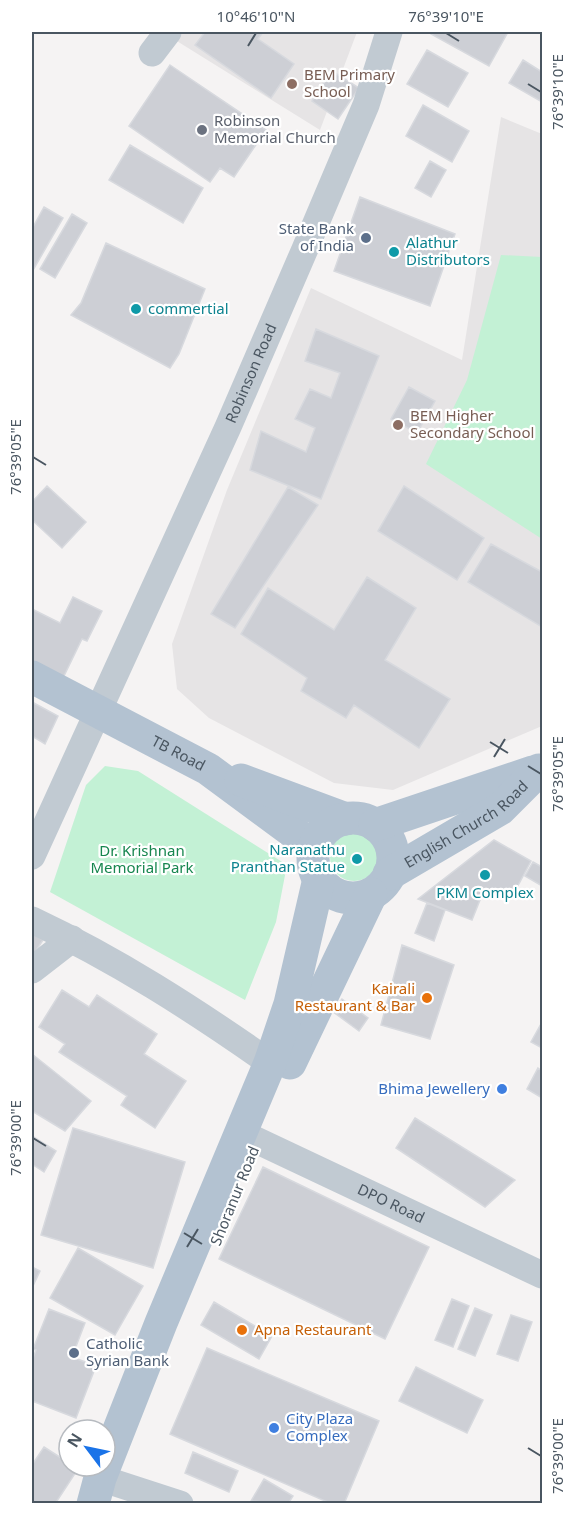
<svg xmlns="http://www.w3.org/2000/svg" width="574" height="1535" font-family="'Noto Sans',sans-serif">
<rect width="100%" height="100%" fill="#f5f3f3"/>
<path fill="#e6e4e5" d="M176 32H357L320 130 172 38Z
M501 117 542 134V726L393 790 334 783 209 718 177 689 172 644 227 490 311 288 462 360Z"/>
<path fill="#c3f1d5" d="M501 255 542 257V539L426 464 467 380Z
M105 766 138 771 287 865 276 922 245 1000 50 892 86 785Z
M330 857a24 24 0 1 1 48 0a24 24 0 1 1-48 0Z"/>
<path fill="#cdcfd5" stroke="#d7d9de" stroke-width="1.5" d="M205 32H263L258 39 294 64 271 98 195 45Z
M432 32H508L489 66 431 34Z
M427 50 468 73 448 107 407 84Z
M523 60 542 72V102L509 83Z
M170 65 266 130 234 177 220 168 210 182 129 126Z
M332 71 359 88 338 119 312 101Z
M423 105 469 131 452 162 406 136Z
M130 145 203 188 183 223 109 180Z
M430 161 446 170 431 197 415 188Z
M360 197 455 234 430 306 334 271Z
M44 207 63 218 32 272V229Z
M72 214 87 223 55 278 40 269Z
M106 243 205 289 179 354 170 368 71 315 81 303Z
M316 329 379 356 321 499 250 470 261 431 306 452 315 428 295 419 310 389 331 398 340 373 305 361Z
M409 387 435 401 417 433 391 419Z
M47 486 86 522 62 548 32 520V502Z
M404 486 484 538 457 580 378 531Z
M288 487 318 505 235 628 211 614Z
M491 544 542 572V627L468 582Z
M367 577 416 608 385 660 450 699 419 748 354 705 346 718 301 691 307 678 241 634 268 588 334 630Z
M73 597 102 611 87 641 82 639 63 678 32 663V609L60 623Z
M32 702 58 716 45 744 32 736Z
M494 840 531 861 512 897 484 890 472 920 418 899Z
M533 862 542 867V886L525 876Z
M427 903 445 910 434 941 415 933Z
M32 933 43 940 34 954 32 953Z
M402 945 454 965 430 1039 381 1025Z
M62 990 89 1007 97 995 157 1034 144 1054 186 1081 155 1128 121 1105 127 1096 59 1052 65 1044 39 1027Z
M342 999 368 1018 359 1031 332 1011Z
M542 1022V1048L531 1042Z
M32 1054 91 1101 65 1131 32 1111Z
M538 1068 542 1071V1098L527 1089Z
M415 1118 515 1180 485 1207 396 1148Z
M73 1128 185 1162 153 1268 41 1235Z
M32 1136 56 1151 44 1172 32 1164Z
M263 1167 429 1247 385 1339 219 1259Z
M78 1248 143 1286 115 1335 50 1298Z
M32 1267 40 1271 32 1288Z
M452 1299 469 1306 453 1347 435 1340Z
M214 1302 272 1336 259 1359 201 1325Z
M475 1308 492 1315 475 1356 458 1349Z
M49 1309 85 1323 72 1357 96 1366 76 1418 32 1401V1361L36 1350 33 1349Z
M511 1315 532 1322 518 1361 497 1354Z
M207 1348 379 1421 344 1504H332L170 1434Z
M416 1367 483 1400 467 1433 399 1401Z
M44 1447 69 1463V1466L78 1469 55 1504H32V1465Z
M193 1452 238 1471 229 1492 185 1473Z
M264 1479 293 1496 288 1504 251 1501Z"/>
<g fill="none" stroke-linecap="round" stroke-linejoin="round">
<g stroke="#c1cad2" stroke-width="27">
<path d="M152 53 168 32"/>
<path id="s1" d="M32 856 228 427 305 249 366 105 389 32"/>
<path d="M32 920C117 960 193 1009 270 1063"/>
<path d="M32 970 72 939"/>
<path id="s2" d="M239 1132 542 1275"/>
<path d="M100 1478 180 1504"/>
</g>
<g stroke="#b3c2d1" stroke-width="33">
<path id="s3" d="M32 677 208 769 315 848"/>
<path d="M241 780 346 819"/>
<circle cx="353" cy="858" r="40"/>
<path d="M375 825 533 772"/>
<path id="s4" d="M389 874 500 809 539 770"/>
<path d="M290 1063 371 894"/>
<path d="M93 1504 100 1478 161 1323 270 1063 290 1004 319 879"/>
</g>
</g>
<path fill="none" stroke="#4a5661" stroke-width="2" d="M446 33 459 41M248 46 256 33M528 84 541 92M33 457 46 465M490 742 508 753M494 757 505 739M528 766 541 774M33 1138 46 1146M184 1233 202 1244M187 1247 198 1229M528 1448 541 1456"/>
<g fill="#8d6e63" stroke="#fff" stroke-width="2">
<circle cx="292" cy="84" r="6"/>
<circle cx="398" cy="425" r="6"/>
</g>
<circle fill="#6b7280" stroke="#fff" stroke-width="2" cx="202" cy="130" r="6"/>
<g fill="#5c6f8a" stroke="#fff" stroke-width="2">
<circle cx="366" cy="238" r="6"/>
<circle cx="74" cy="1353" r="6"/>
</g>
<g fill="#0f9aa8" stroke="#fff" stroke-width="2">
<circle cx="394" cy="252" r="6"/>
<circle cx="136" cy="309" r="6"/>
<circle cx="357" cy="859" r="6"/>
<circle cx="485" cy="875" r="6"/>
</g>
<g fill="#e8710a" stroke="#fff" stroke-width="2">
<circle cx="427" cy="998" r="6"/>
<circle cx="242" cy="1330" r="6"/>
</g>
<g fill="#3f7fe0" stroke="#fff" stroke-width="2">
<circle cx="502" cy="1089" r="6"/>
<circle cx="274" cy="1428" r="6"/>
</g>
<g text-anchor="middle" stroke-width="4.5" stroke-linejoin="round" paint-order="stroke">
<g font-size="15" fill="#785e54" stroke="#fff" text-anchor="start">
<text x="304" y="80">BEM Primary<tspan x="304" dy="17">School</tspan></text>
<text x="410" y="421">BEM Higher<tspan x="410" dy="17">Secondary School</tspan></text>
</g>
<g font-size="15" fill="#5b616d" stroke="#fff" text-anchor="start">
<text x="214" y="126">Robinson<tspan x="214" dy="17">Memorial Church</tspan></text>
</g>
<g font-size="15" fill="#4e5e75" stroke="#fff" text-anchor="end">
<text x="354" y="234">State Bank<tspan x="354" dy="17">of India</tspan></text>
<text x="86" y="1349" text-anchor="start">Catholic<tspan x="86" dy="17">Syrian Bank</tspan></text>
</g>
<g font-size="15" fill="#0d838f" stroke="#fff" text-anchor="start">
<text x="406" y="248">Alathur<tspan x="406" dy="17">Distributors</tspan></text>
<text x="148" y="314">commertial</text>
<text x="345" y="855" text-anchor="end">Naranathu<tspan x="345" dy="17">Pranthan Statue</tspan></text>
<text x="485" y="898" text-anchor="middle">PKM Complex</text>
</g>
<g font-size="15" fill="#4a5661" stroke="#fff">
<text dy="5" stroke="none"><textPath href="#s1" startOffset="530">Robinson Road</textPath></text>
<text dy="5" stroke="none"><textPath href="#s3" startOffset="165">TB Road</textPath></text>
<text dy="5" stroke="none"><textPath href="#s4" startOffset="92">English Church Road</textPath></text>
<text transform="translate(235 1196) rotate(-68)" y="5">Shoranur Road</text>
<text dy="5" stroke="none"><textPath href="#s2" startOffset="168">DPO Road</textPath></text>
</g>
<g font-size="15" fill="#17864f" stroke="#fff">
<text x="142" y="856">Dr. Krishnan<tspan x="142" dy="17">Memorial Park</tspan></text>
</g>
<g font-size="15" fill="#c56008" stroke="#fff" text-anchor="end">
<text x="415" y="994">Kairali<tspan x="415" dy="17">Restaurant &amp; Bar</tspan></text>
<text x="254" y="1335" text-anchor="start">Apna Restaurant</text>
</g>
<g font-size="15" fill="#366cbe" stroke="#fff" text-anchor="end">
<text x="490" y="1094">Bhima Jewellery</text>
<text x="286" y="1424" text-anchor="start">City Plaza<tspan x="286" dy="17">Complex</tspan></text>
</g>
</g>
<rect width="574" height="1535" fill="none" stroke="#ffffff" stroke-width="66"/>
<g transform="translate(87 1448) rotate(302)"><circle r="28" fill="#ffffff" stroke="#b7bbc0" stroke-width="1.5"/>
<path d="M0-4.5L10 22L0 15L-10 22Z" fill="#1a73e8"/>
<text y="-9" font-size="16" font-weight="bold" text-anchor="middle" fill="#4a5661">N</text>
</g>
<rect x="33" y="33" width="508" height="1469" fill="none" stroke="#4a5661" stroke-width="2"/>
<g font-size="15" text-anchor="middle" fill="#4a5661">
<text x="256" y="22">10°46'10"N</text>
<text x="446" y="22">76°39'10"E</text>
<text transform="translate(558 92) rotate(-90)" y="5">76°39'10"E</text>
<text transform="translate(16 457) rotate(-90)" y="5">76°39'05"E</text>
<text transform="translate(558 774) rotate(-90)" y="5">76°39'05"E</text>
<text transform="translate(16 1138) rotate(-90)" y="5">76°39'00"E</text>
<text transform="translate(558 1456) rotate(-90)" y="5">76°39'00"E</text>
</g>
</svg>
